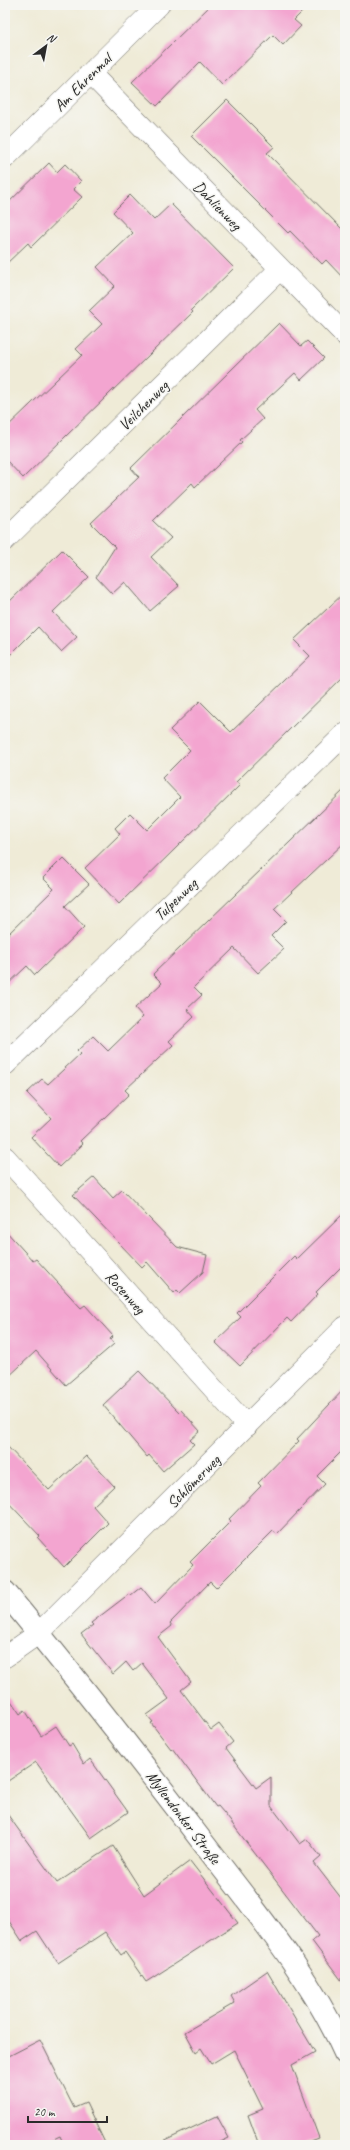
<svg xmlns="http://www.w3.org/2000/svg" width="350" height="2150" font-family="Caveat,sans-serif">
<rect width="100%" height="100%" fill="#f6f6f2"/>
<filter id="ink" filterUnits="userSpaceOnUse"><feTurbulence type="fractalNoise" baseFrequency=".025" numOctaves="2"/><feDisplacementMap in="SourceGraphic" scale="8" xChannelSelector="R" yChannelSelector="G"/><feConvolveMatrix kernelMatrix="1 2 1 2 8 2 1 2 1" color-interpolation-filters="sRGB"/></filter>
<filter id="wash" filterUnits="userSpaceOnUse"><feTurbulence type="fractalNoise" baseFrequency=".012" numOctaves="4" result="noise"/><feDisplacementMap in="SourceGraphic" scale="16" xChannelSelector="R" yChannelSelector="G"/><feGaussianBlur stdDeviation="0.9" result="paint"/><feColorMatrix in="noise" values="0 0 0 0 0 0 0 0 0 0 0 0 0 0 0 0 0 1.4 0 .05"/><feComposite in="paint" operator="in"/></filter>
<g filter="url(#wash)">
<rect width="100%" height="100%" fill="#efebd7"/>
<g id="blocks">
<path fill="#f3a5d0" d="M211 5H309L294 20 301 26 283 45 273 35 222 85 200 62 157 106 132 82Z
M227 100 274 147 267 153 345 232V280L326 260 322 264 290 231 288 233 191 136Z
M49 163 57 172 65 164 81 181 73 189 82 197 31 247 28 243 5 265V206Z
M130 195 154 220 171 204 234 268 191 310 193 312 23 478 5 459V429L82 355 76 349 102 324 89 311 115 286 97 267 133 233 113 212Z
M279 323 301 346 307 341 324 358 301 380 295 373 255 410 263 419 240 440 242 442 195 487 192 483 153 521 171 538 151 557 179 586 150 611 125 582 112 594 96 577 115 547 91 523 139 477 131 468Z
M62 550 89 577 53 612 77 637 61 652 38 627 5 660V606Z
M345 592V675L236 782 240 785 119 904 85 868 120 834 115 828 130 813 147 830 180 797 162 778 190 750 170 730 200 701 231 732 310 656 294 640Z
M345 789V842L274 909 286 921 271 936 284 949 258 973 234 948 194 987 202 995 187 1009 194 1017 169 1041 173 1045 125 1090 129 1094 80 1141 83 1144 59 1167 31 1137 51 1118 27 1093 42 1079 48 1084 80 1054 77 1051 93 1036 108 1051 143 1017 135 1008 162 983 153 974Z
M63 858 89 884 65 906 84 927 35 975 27 966 5 987V937L54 889 43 878Z
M94 1177 113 1198 122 1190 177 1247 207 1255 203 1272 180 1293 177 1290 174 1293 147 1262 142 1267 73 1195Z
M345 1212V1263L316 1292 318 1294 291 1322 287 1318 240 1366 215 1342 241 1317 237 1313 294 1256 297 1259Z
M5 1230 33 1261 36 1259 81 1308 85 1305 113 1336 110 1339 114 1344 66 1385 36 1351 5 1380Z
M139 1371 179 1412 181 1410 200 1431 190 1440 194 1444 163 1471 149 1455 147 1457 103 1405Z
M345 1388V1448L317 1476 325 1484 277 1534 273 1531 216 1588 210 1582 170 1623 172 1626 158 1637 191 1682 181 1690 211 1730 219 1724 233 1742 226 1748 256 1788 271 1777V1806L300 1844 307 1839 321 1857 314 1863 345 1903V1985L312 1941 318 1936 224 1813 218 1806 216 1807 172 1748 171 1749 151 1723 153 1722 147 1715 169 1699 142 1663 133 1671 126 1662 113 1674 81 1634 93 1625 91 1623 129 1594 131 1595 141 1587 155 1604 193 1565 190 1562 231 1521 229 1519 261 1486 258 1483 299 1441 297 1439Z
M5 1444 49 1490 86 1456 114 1486 93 1506 108 1523 64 1567 38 1538 40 1536 5 1499Z
M5 1692 20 1714 25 1710 41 1736 56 1726 69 1746 72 1744 84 1764 90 1759 128 1812 91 1838 36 1762 5 1783Z
M5 1811 57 1883 113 1846 144 1895 190 1861 238 1923 146 1982 125 1952 121 1955 105 1932 58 1963 37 1931 22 1941 5 1915Z
M267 1971 315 2052 292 2065 319 2138 300 2145H259L248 2115 263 2109 234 2050 211 2064 201 2048 196 2052 185 2032 235 2003 231 1996Z
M40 2040 74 2108 86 2103 106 2145H64L60 2136 41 2145H5V2058Z
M217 2116 229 2138 214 2145H156Z"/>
</g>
</g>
<g filter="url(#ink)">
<use href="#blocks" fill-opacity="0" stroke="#706e67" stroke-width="1"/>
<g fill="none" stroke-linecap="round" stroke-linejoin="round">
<g stroke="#706e67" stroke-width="22">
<path id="minor" d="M91 74 345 335
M5 158 159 5
M5 540 280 269
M5 1065 345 734
M5 1157 247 1426
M5 1657 39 1633 345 1327"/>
</g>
<g stroke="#706e67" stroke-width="24">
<path id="tertiary" d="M5 1592C76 1678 144 1765 211 1853 260 1917 312 1979 345 2053"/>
</g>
<use href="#minor" stroke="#fff" stroke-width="21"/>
<use href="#tertiary" stroke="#fff" stroke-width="22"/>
</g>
</g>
<g text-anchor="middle" stroke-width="3" stroke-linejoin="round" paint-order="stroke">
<g font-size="16" fill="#2b2b2b" stroke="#f6f6f2">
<text transform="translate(82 82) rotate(-45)" y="6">Am Ehrenmal</text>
<text transform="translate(218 205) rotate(46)" y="6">Dahlienweg</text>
<text transform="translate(143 405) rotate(-45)" y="6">Veilchenweg</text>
<text transform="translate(175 899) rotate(-44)" y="6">Tulpenweg</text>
<text transform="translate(126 1292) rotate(48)" y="6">Rosenweg</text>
<text transform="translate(193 1481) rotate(-45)" y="6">Schlömerweg</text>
<text transform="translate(184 1817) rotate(53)" y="6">Myllendonker Straße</text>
</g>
</g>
<rect width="350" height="2150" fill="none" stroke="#f6f6f2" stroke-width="20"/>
<g transform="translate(46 46) rotate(32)" stroke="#f6f6f2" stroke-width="3" paint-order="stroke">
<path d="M0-3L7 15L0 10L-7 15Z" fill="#2b2b2b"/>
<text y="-6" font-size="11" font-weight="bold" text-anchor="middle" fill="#2b2b2b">N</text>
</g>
<path d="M28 2116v6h79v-6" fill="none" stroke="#2b2b2b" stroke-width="2"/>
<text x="34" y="2116" font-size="12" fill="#2b2b2b" stroke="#f6f6f2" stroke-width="3" paint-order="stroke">20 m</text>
</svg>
